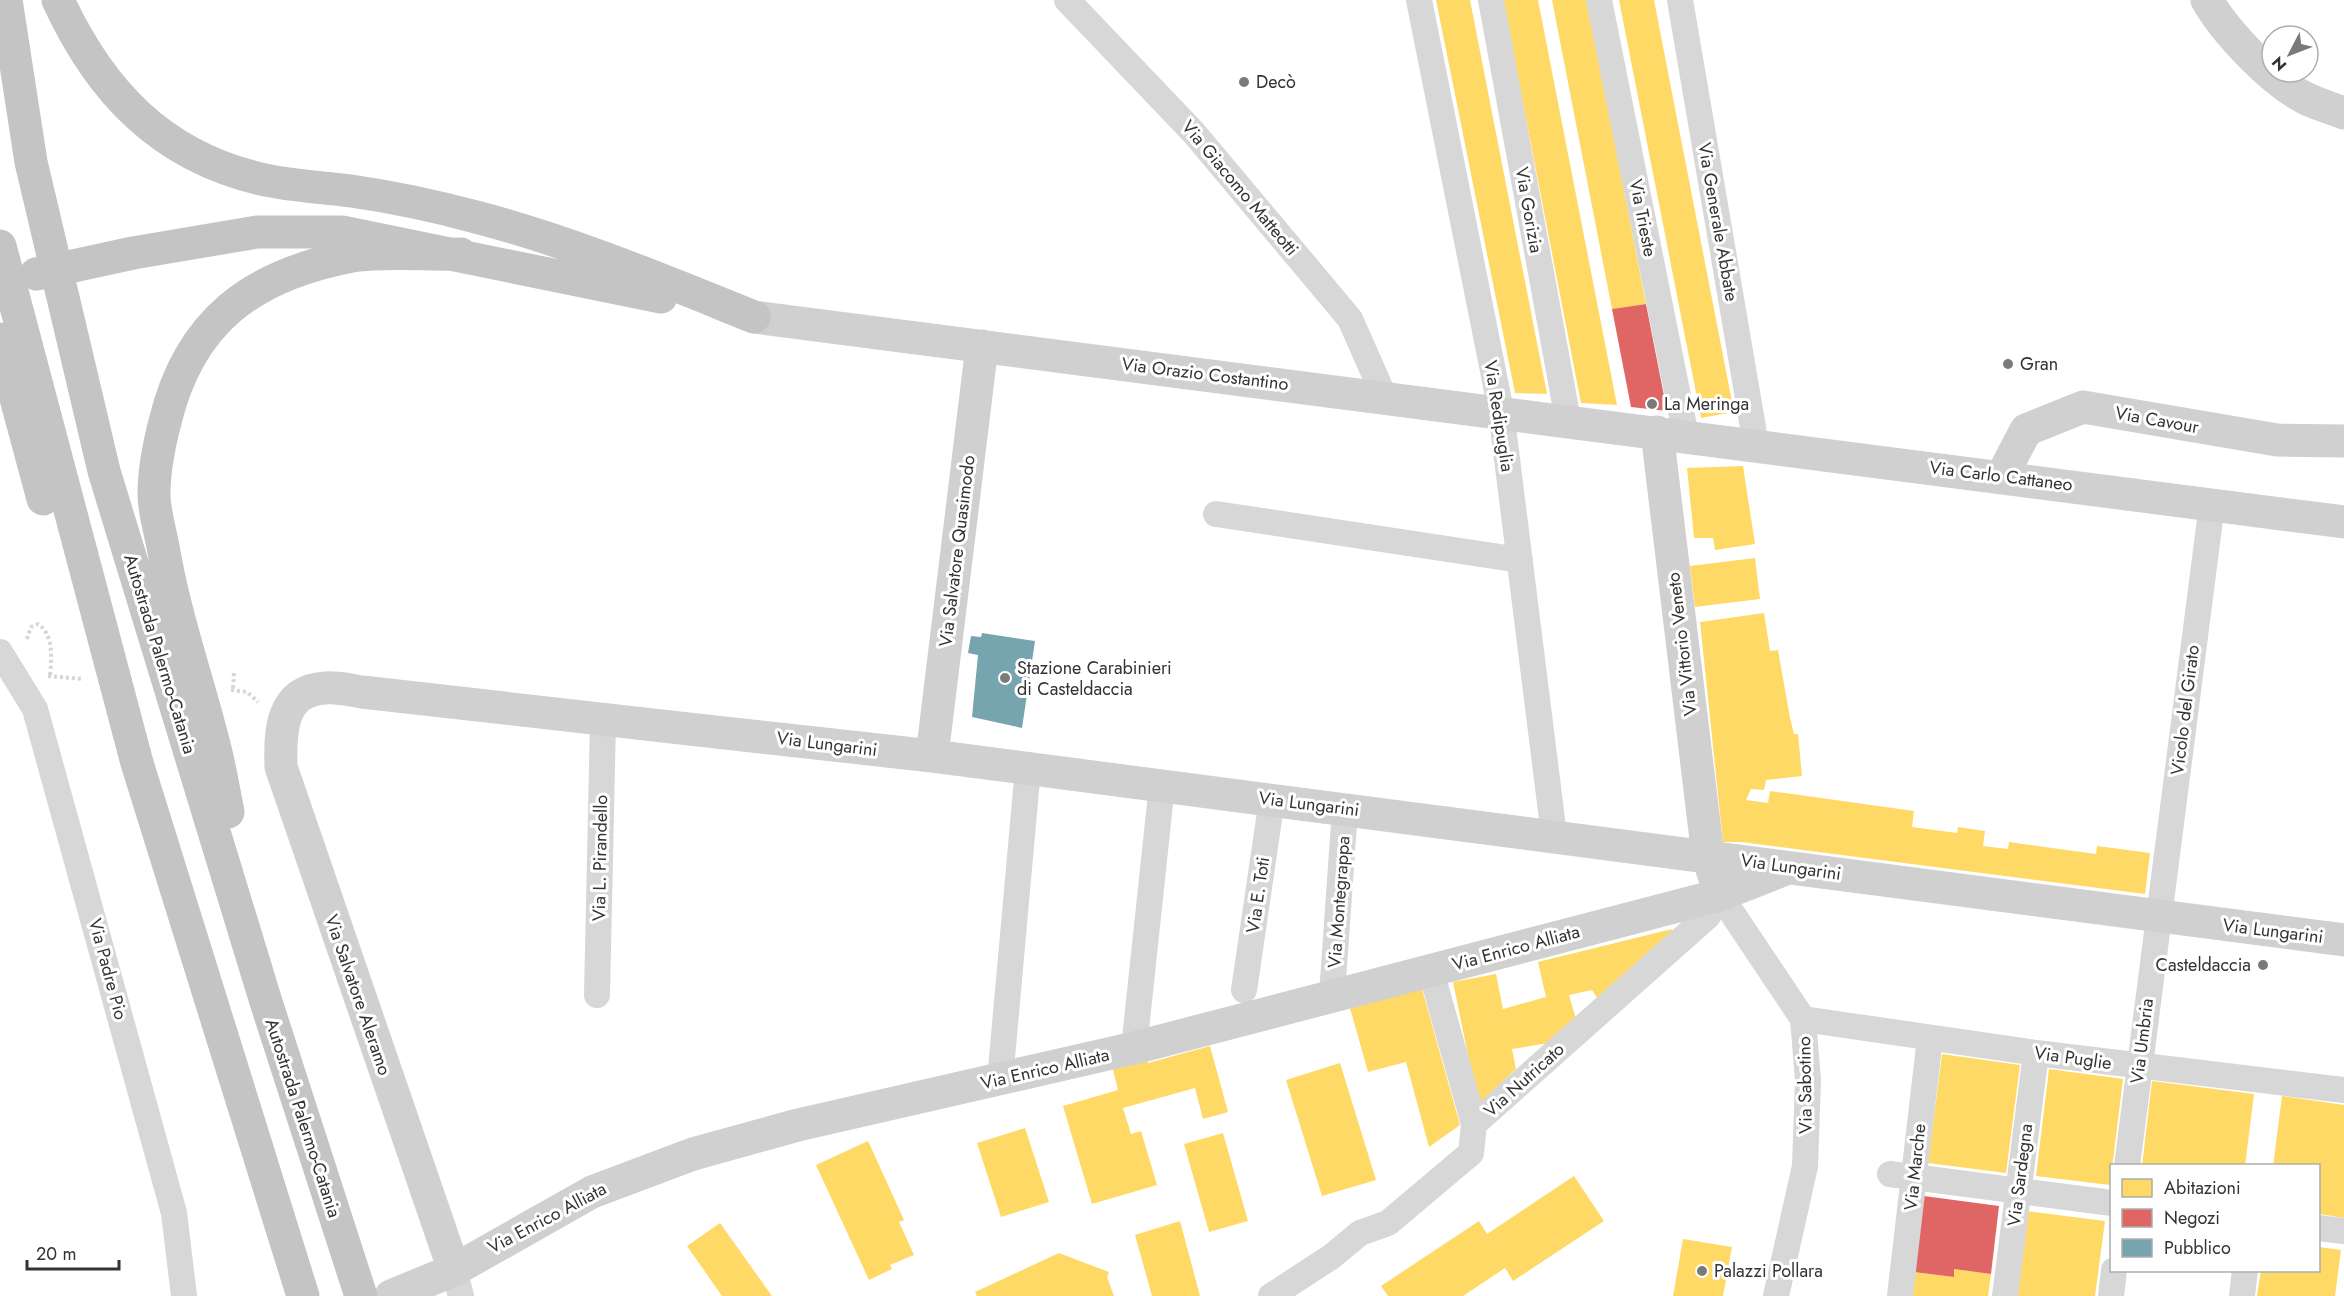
<svg xmlns="http://www.w3.org/2000/svg" width="2344" height="1296" font-family="Jost,sans-serif">
<rect width="100%" height="100%" fill="#fff"/>
<path fill="#ffd966" d="M1436 0H1470L1547 394 1515 393Z
M1503 0H1538L1617 405 1581 403Z
M1552 0H1587L1646 304 1612 309Z
M1619 0H1654L1734 412 1701 418Z
M1743 466 1755 544 1715 550 1713 538H1694L1687 468Z
M1755 558 1760 599 1695 607 1690 566Z
M1764 613 1770 651 1778 650 1790 718 1794 734H1798L1802 776 1766 780 1764 790 1751 789 1746 800 1768 803 1770 791 1914 811 1912 827 1957 833 1958 827 1985 831 1983 846 2008 849 2009 842 2096 854 2097 846 2150 853 2145 894 1741 842H1723L1700 622Z
M1672 929 1675 935 1598 999 1592 990 1569 995 1576 1019 1549 1043 1512 1049 1516 1069 1478 1104 1453 982 1496 974 1503 1009 1546 997 1538 962Z
M1422 989 1460 1125 1429 1147 1406 1062 1368 1072 1350 1008Z
M1210 1046 1228 1112 1203 1119 1195 1088 1123 1108 1131 1134 1141 1131 1157 1185 1092 1204 1063 1106 1118 1090 1112 1066 1147 1056 1148 1063Z
M1942 1054 2020 1065 2006 1173 1928 1163Z
M1340 1063 1376 1180 1322 1196 1286 1080Z
M2049 1069 2123 1079 2110 1185 2036 1176Z
M2152 1081 2254 1094 2245 1166H2142Z
M2282 1096 2344 1105V1218L2319 1214V1166H2273Z
M1025 1128 1049 1202 1001 1217 977 1143Z
M1223 1133 1248 1221 1209 1232 1184 1144Z
M868 1141 904 1220 899 1222 914 1255 890 1265 892 1269 869 1280 816 1165Z
M1574 1176 1604 1221 1513 1281 1505 1268 1463 1296H1388L1381 1286 1479 1221 1487 1234Z
M2027 1211 2105 1221 2095 1296H2017Z
M1180 1221 1200 1296H1152L1135 1235Z
M720 1223 772 1296H722L687 1246Z
M1683 1239 1732 1247 1723 1296H1673Z
M2319 1247 2341 1250 2335 1296H2257L2261 1270H2319Z
M1059 1253 1109 1272 1107 1277 1114 1296H977L975 1292Z
M1954 1269 1991 1274 1988 1296H1911L1914 1272 1954 1277Z"/>
<path fill="#e06666" d="M1646 304 1667 411 1631 407 1612 309Z
M1924 1196 1999 1206 1991 1274 1954 1269V1277L1914 1272Z"/>
<path fill="#76a5af" d="M982 633 1035 641 1022 728 972 717 978 655 968 653 971 636 981 637Z"/>
<g fill="none" stroke-linecap="round" stroke-linejoin="round">
<path stroke="#d6d6d6" stroke-width="4" stroke-dasharray="3 3" stroke-linecap="butt" d="M27 639 31 627 38 624C55 636 51 660 50 678
M48 676 83 679
M233 688 234 673
M231 690 247 692 258 702"/>
<path stroke="#d7d7d7" stroke-width="26" d="M1067 0 1194 133 1350 319 1384 396
M1419 0 1501 411 1554 835
M1491 0 1568 420
M1599 0 1686 436
M1680 0 1756 445
M1216 514 1520 560
M0 652 35 709 174 1213 184 1296
M1431 971 1474 1124
M1244 990 1272 799
M597 995 603 721
M1332 995 1345 809
M1803 1019 2036 1053 2344 1090
M1134 1048 1162 785
M1000 1080 1028 768
M2127 1166 2212 504
M1890 1174 2112 1203
M2318 1228 2344 1231
M454 1270 461 1296
M1271 1296 1331 1257 1360 1233 1388 1223 1471 1153 1474 1124 1708 916 1720 895 1803 1019 1808 1080 1805 1166 1776 1296
M1900 1296 1930 1038
M2005 1296 2036 1053
M2111 1296 2114 1270
M2242 1296 2245 1270"/>
<path stroke="#d0d0d0" stroke-width="33" d="M2207 0C2225 32 2272 81 2305 98 2317 104 2331 108 2344 113
M754 317 2344 522
M1657 432 1708 856 1714 876
M2002 476 2026 430 2083 407 2277 440 2344 441
M932 756 982 346
M454 1270 281 767C280 733 280 691 325 688 337 687 350 690 362 692 552 715 742 734 932 756L2344 940
M391 1296 454 1270 592 1192 693 1154 798 1125 1134 1048 1720 895 1788 868"/>
<path stroke="#c4c4c4" stroke-width="33" d="M6 0 31 162 104 471 266 1002 361 1296
M58 0C100 91 161 156 261 179 290 186 322 187 351 191 393 197 435 206 476 217 572 242 662 280 754 317
M0 246 137 763 303 1296
M36 274 133 253 257 232H342L661 297
M0 339 43 499
M228 812C223 787 219 761 212 737 196 675 175 615 164 552 161 533 154 513 154 494 154 470 159 445 165 422 189 321 252 275 352 256 383 251 428 255 461 254"/>
</g>
<g fill="#7a7a7a" stroke="#fff" stroke-width="2">
<circle cx="1244" cy="82" r="6"/>
<circle cx="2008" cy="364" r="6"/>
<circle cx="1652" cy="404" r="6"/>
<circle cx="1005" cy="678" r="6"/>
<circle cx="2263" cy="965" r="6"/>
<circle cx="1702" cy="1271" r="6"/>
</g>
<g text-anchor="middle" stroke-width="6" stroke-linejoin="round" paint-order="stroke">
<g font-size="18" fill="#333" stroke="#fff" text-anchor="start">
<text x="1256" y="88">Decò</text>
<text x="2020" y="370">Gran</text>
<text x="1664" y="410">La Meringa</text>
<text x="1017" y="674">Stazione Carabinieri<tspan x="1017" dy="21">di Casteldaccia</tspan></text>
<text x="2251" y="971" text-anchor="end">Casteldaccia</text>
<text x="1714" y="1277">Palazzi Pollara</text>
</g>
<g font-size="18" fill="#333" stroke="#fff">
<text transform="translate(1240 188) rotate(50)" y="6">Via Giacomo Matteotti</text>
<text transform="translate(1529 210) rotate(80)" y="6">Via Gorizia</text>
<text transform="translate(1643 218) rotate(79)" y="6">Via Trieste</text>
<text transform="translate(1718 222) rotate(80)" y="6">Via Generale Abbate</text>
<text transform="translate(1205 374) rotate(7)" y="6">Via Orazio Costantino</text>
<text transform="translate(1499 416) rotate(81)" y="6">Via Redipuglia</text>
<text transform="translate(2157 420) rotate(10)" y="6">Via Cavour</text>
<text transform="translate(2001 476) rotate(7)" y="6">Via Carlo Cattaneo</text>
<text transform="translate(957 551) rotate(-83)" y="6">Via Salvatore Quasimodo</text>
<text transform="translate(1682 644) rotate(-97)" y="6">Via Vittorio Veneto</text>
<text transform="translate(160 654) rotate(73)" y="6">Autostrada Palermo-Catania</text>
<text transform="translate(2185 710) rotate(-83)" y="6">Vicolo del Girato</text>
<text transform="translate(827 744) rotate(7)" y="6">Via Lungarini</text>
<text transform="translate(1309 804) rotate(7)" y="6">Via Lungarini</text>
<text transform="translate(600 858) rotate(-89)" y="6">Via L. Pirandello</text>
<text transform="translate(1791 867) rotate(8)" y="6">Via Lungarini</text>
<text transform="translate(1258 895) rotate(-82)" y="6">Via E. Toti</text>
<text transform="translate(1339 902) rotate(-86)" y="6">Via Montegrappa</text>
<text transform="translate(2273 931) rotate(7)" y="6">Via Lungarini</text>
<text transform="translate(1516 948) rotate(-15)" y="6">Via Enrico Alliata</text>
<text transform="translate(108 969) rotate(75)" y="6">Via Padre Pio</text>
<text transform="translate(358 995) rotate(71)" y="6">Via Salvatore Aleramo</text>
<text transform="translate(2142 1041) rotate(-83)" y="6">Via Umbria</text>
<text transform="translate(2073 1058) rotate(8)" y="6">Via Puglie</text>
<text transform="translate(1045 1069) rotate(-13)" y="6">Via Enrico Alliata</text>
<text transform="translate(1524 1080) rotate(-42)" y="6">Via Nutricato</text>
<text transform="translate(1805 1085) rotate(-91)" y="6">Via Sabotino</text>
<text transform="translate(303 1118) rotate(72)" y="6">Autostrada Palermo-Catania</text>
<text transform="translate(1915 1167) rotate(-84)" y="6">Via Marche</text>
<text transform="translate(2020 1175) rotate(-83)" y="6">Via Sardegna</text>
<text transform="translate(547 1218) rotate(-28)" y="6">Via Enrico Alliata</text>
</g>
</g>
<rect x="2110" y="1164" width="210" height="108" fill="#ffffff" stroke="#adadad" stroke-width="1.5"/>
<rect x="2122" y="1179" width="30" height="18" fill="#ffd966" stroke="#adadad" stroke-width="1.5"/>
<text x="2164" y="1194" font-size="18" fill="#333333">Abitazioni</text>
<rect x="2122" y="1209" width="30" height="18" fill="#e06666" stroke="#adadad" stroke-width="1.5"/>
<text x="2164" y="1224" font-size="18" fill="#333333">Negozi</text>
<rect x="2122" y="1239" width="30" height="18" fill="#76a5af" stroke="#adadad" stroke-width="1.5"/>
<text x="2164" y="1254" font-size="18" fill="#333333">Pubblico</text>
<g transform="translate(2290 54) rotate(228)"><circle r="28" fill="#ffffff" stroke="#adadad" stroke-width="1.5"/>
<path d="M0-4.5L10 22L0 15L-10 22Z" fill="#7a7a7a"/>
<text y="-9" font-size="16" font-weight="bold" text-anchor="middle" fill="#333333">N</text>
</g>
<path d="M27 1260v9h92v-9" fill="none" stroke="#333333" stroke-width="3"/>
<text x="36" y="1260" font-size="18" fill="#333333" stroke="#ffffff" stroke-width="4.5" paint-order="stroke">20 m</text>
</svg>
